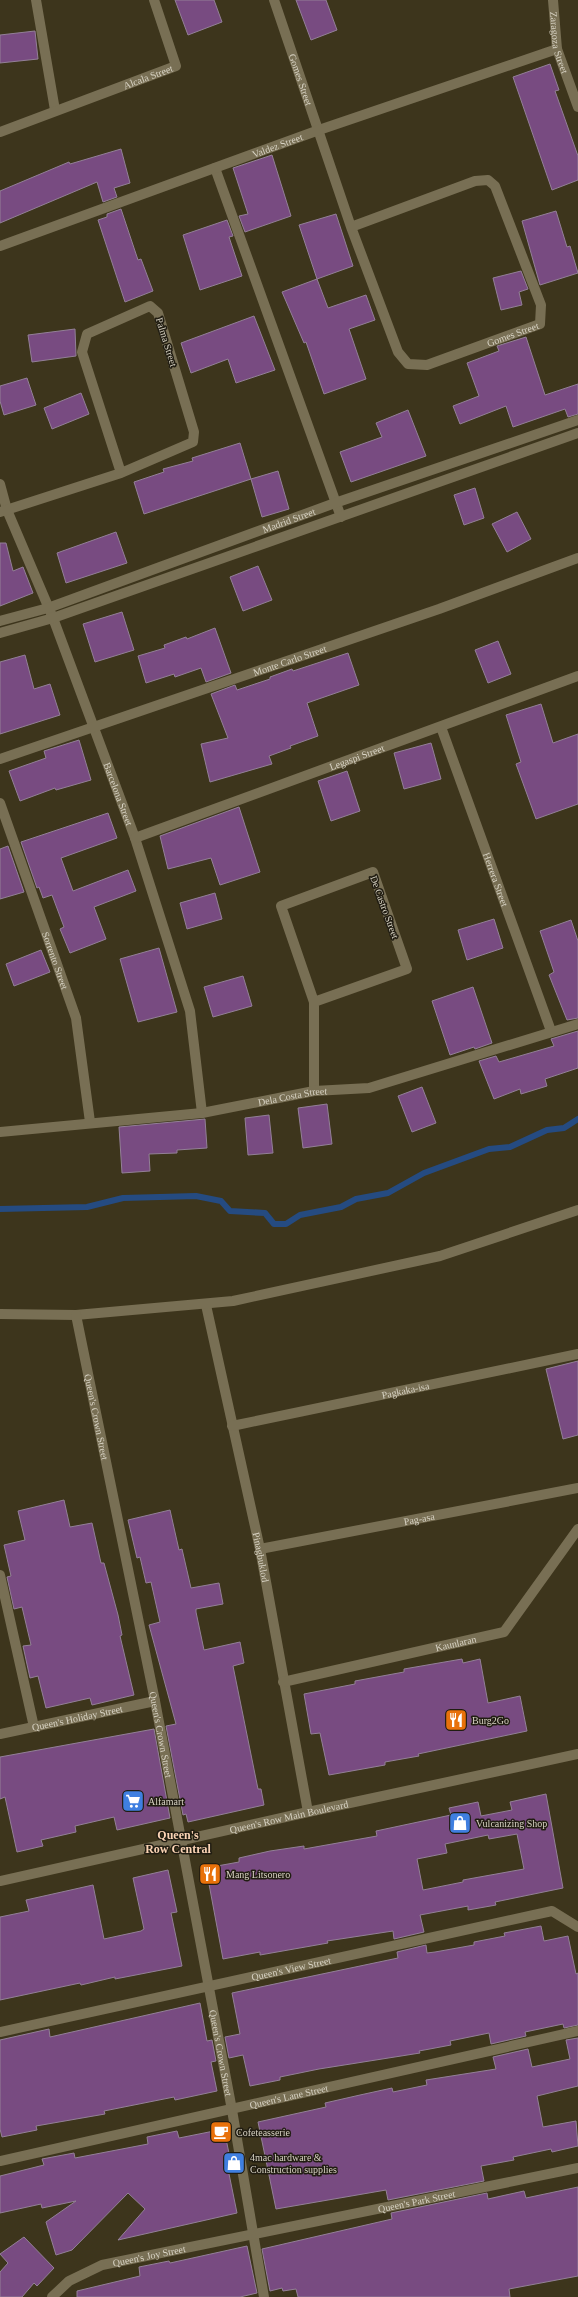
<svg xmlns="http://www.w3.org/2000/svg" width="578" height="2297" font-family="'Times New Roman',serif">
<rect width="100%" height="100%" fill="#3d351c"/>
<g fill="none" stroke-linecap="round" stroke-linejoin="round">
<path stroke="#254b81" stroke-width="6" d="M0 1209 87 1207 123 1198 196 1196 221 1201 230 1211 265 1213 274 1224H286L300 1215 341 1207 356 1199 388 1193 424 1173 489 1149 510 1147 547 1130 564 1128 578 1119"/>
</g>
<path fill="#784b81" stroke="#938097" fill-rule="evenodd" d="M175 0H214L222 22 188 35Z
M296 0H326L337 30 311 40Z
M35 31 38 59 0 63V35Z
M550 64 559 90 555 91 578 156V180L552 190 513 77Z
M121 149 130 183 114 188 117 197 103 202 97 182 0 223V191L69 162 70 164Z
M272 155 291 216 245 232 239 216 248 214 233 168Z
M121 209 138 260 141 259 153 291 125 302 98 220 107 217V214Z
M556 211 567 247 570 246 578 273 540 285 522 221Z
M336 214 353 266 317 279 299 225Z
M227 220 233 236 229 237 242 276 200 290 183 235Z
M521 271 528 289 519 292 522 305 501 310 493 278Z
M317 279 328 308 366 295 375 320 349 329 366 379 324 394 306 342 304 343 282 292Z
M254 316 275 370 236 383 228 359 191 373 181 343Z
M75 329 76 356 32 362 28 335Z
M526 337 545 395 578 384V414L568 417 565 409 513 427 506 406 460 424 453 406 479 396 467 363 499 351 497 346Z
M27 378 36 405 4 415 0 401V386Z
M81 393 89 414 52 429 44 408Z
M408 410 426 456 351 482 340 452 382 437 376 423Z
M240 443 251 479 144 514 134 482 164 472 163 469 193 461 192 458Z
M278 471 289 509 262 517 251 479Z
M475 488 484 518 464 525 454 495Z
M517 512 531 539 507 552 492 524Z
M116 532 127 563 66 583 57 553Z
M0 543H6L13 571 23 567 33 593 0 606Z
M258 566 272 600 243 611 230 577Z
M122 612 134 650 95 662 83 624Z
M215 628 231 673 206 682 201 668 175 677 174 674 146 683 138 656 165 648 164 645 186 637 187 639Z
M498 641 511 674 488 683 475 650Z
M348 653 359 685 307 703 318 736 290 746 291 748 269 756 272 764 210 782 201 744 228 738 211 694 235 685 237 690 270 679V677L292 669 293 671Z
M25 655 34 689 50 684 60 715 0 734V662Z
M541 704 553 743 578 734V804L536 819 516 764 521 762 506 715Z
M79 740 91 780 56 790 55 788 20 801 9 771 46 758 44 751Z
M431 743 441 779 404 789 394 753Z
M347 771 360 811 331 821 318 781Z
M239 807 260 872 220 885 211 858 168 869 160 836Z
M108 813 117 838 61 858 73 891 128 870 136 891 94 907 106 939 70 953 60 929 64 927 52 895 43 898 39 887 37 888 21 842Z
M8 846 24 892 0 899V849Z
M215 893 222 919 187 929 180 903Z
M494 919 503 948 467 960 458 930Z
M571 920 578 941V1018L567 1020 549 975 554 972 540 931Z
M159 948 177 1012 138 1022 120 959Z
M41 950 50 972 14 986 6 964Z
M243 976 252 1006 213 1017 204 987Z
M473 987 492 1043 475 1049 474 1047 450 1055 432 1001Z
M578 1031V1068L545 1079 547 1086 521 1094 520 1089 494 1099 479 1061 496 1056 499 1062 554 1046 551 1039Z
M422 1087 436 1123 412 1132 398 1096Z
M327 1104 332 1144 303 1148 298 1108Z
M269 1115 273 1153 248 1155 245 1118Z
M205 1119 207 1148 177 1150V1153L149 1154 150 1171 122 1173 119 1127Z
M578 1361V1435L563 1439 546 1369Z
M64 1500 70 1527 92 1523 101 1563H104L118 1615 122 1635 120 1636 134 1695 92 1705 90 1698 46 1708 38 1676 30 1678 23 1646 31 1645 22 1607 14 1609 7 1577 11 1576 4 1545 25 1540 18 1511Z
M170 1510 179 1550 182 1549 191 1588 219 1583 223 1604 196 1609V1612L204 1650 240 1642 244 1663 233 1666 258 1789H261L264 1805 188 1822 186 1814 183 1815 166 1726 176 1724 149 1625 160 1622 151 1582 146 1583 140 1557 137 1558 128 1520Z
M462 1659 463 1663 480 1659 488 1703 520 1696 527 1731 418 1754 419 1756 385 1762V1765L329 1775 320 1733 311 1734 304 1694 355 1684V1681L404 1672V1669Z
M154 1729 170 1818 117 1830 114 1817 75 1826 76 1832 41 1840 43 1846 17 1852 5 1797 0 1799V1757Z
M546 1794 563 1888 495 1902 496 1905 468 1910V1906L420 1915 424 1932 394 1939 393 1931 327 1941 328 1943 260 1955V1952L223 1959 206 1868 239 1862V1858L270 1851 304 1846V1849L377 1836 376 1831 451 1815 449 1808 478 1802 481 1816 512 1810 510 1802ZM517 1834 524 1869 463 1880V1882L423 1890 417 1859 447 1853 445 1844 488 1835 489 1839Z
M168 1870 177 1912 171 1913 182 1966 115 1979V1977L81 1985 80 1983 0 2000V1917L29 1911 26 1900 93 1885 104 1939 141 1931 144 1929 133 1878Z
M541 1926 544 1941 568 1936 576 1974 578 1973V2025L564 2028 563 2024 525 2032 526 2036 491 2044 489 2033 450 2041 451 2045 419 2051 420 2053 319 2069 280 2077V2080L250 2086 243 2055 229 2058 225 2037 240 2034 232 1993 398 1958 397 1952 426 1945 427 1953 435 1952 474 1945V1942L505 1936 504 1933Z
M200 2003 207 2041 212 2040 216 2061 211 2062 217 2091 175 2100 174 2097 104 2111 105 2114 36 2126 37 2130 2 2137 0 2129V2040L49 2029 50 2037Z
M578 2038V2086L537 2096 543 2127 576 2121 578 2146 552 2152 551 2149 513 2157 514 2160 481 2166 484 2181 388 2200 386 2190 276 2209 258 2122 326 2107 325 2103 360 2095 392 2088 393 2092 427 2085 426 2080 496 2069 493 2057 528 2049 532 2067 570 2059 566 2040Z
M224 2129 232 2168 228 2169 237 2213 118 2240 145 2209 128 2193 72 2250 56 2255 46 2222 76 2201 42 2208 41 2204 0 2213V2176L44 2165 42 2159 74 2153 75 2158 148 2144 147 2137 177 2131 179 2138Z
M578 2187V2276L509 2289 510 2297H298L296 2289 283 2291 282 2288 270 2291 262 2249 392 2219 391 2213 487 2193 488 2199 524 2191 526 2198Z
M24 2237 54 2268 37 2286 34 2283 22 2297H0V2272L8 2263 0 2254Z
M247 2246 257 2293 240 2297H77V2291L140 2276 139 2267 169 2261 170 2263Z"/>
<g fill="none" stroke-linecap="round" stroke-linejoin="round">
<g stroke="#786f54" stroke-width="10">
<path d="M36 0 55 110"/>
<path id="s1" d="M274 0 351 227 398 352 408 364 427 365 540 324 541 305 495 186 488 180 475 181 351 227"/>
<path id="s2" d="M553 0 557 49 578 107"/>
<path id="s3" d="M0 132 176 66 154 0"/>
<path d="M215 168 341 517"/>
<path id="s4" d="M0 246 319 130 557 49"/>
<path id="s5" d="M0 484 7 510 53 618 135 838 190 1011 202 1113"/>
<path d="M0 512 121 473 193 442 194 432 158 313 150 306 87 334 82 352 121 473"/>
<path id="s6" d="M0 621 48 608 335 503 578 420"/>
<path d="M0 633 53 618 578 433"/>
<path id="s7" d="M441 727 551 1031"/>
<path id="s8" d="M0 759 439 609 578 558"/>
<path id="s9" d="M0 803 76 1018 90 1122"/>
<path id="s10" d="M135 838 578 676"/>
<path d="M314 1002 407 969 373 872 281 906 314 1002V1091"/>
<path id="s11" d="M0 1132 202 1113 314 1091 369 1088 578 1024"/>
<path id="s12" d="M206 1305 260 1549 308 1812"/>
<path d="M0 1314 76 1315 233 1301 440 1256 578 1210"/>
<path id="s13" d="M76 1315 155 1701 232 2110 264 2297"/>
<path id="s14" d="M232 1426 578 1354"/>
<path id="s15" d="M260 1549 578 1488"/>
<path d="M0 1575 34 1727"/>
<path id="s16" d="M283 1682 504 1632 578 1529"/>
<path id="s17" d="M0 1734 155 1701"/>
<path id="s18" d="M0 1881 308 1812 578 1754"/>
<path id="s19" d="M0 2032 552 1911 578 1927"/>
<path id="s20" d="M0 2161 578 2031"/>
<path id="s21" d="M52 2297 69 2281 102 2265 578 2168"/>
</g>
</g>
<defs>
<g id="restaurant-square" transform="scale(1.15)"><rect x="-9" y="-9" width="18" height="18" rx="4" fill="#e8710a" stroke="#211d12"/><path d="M-5-6h1v4h1v-4h1v4h1v-4h1v5L-1.5 .5V6h-2V.5L-5-1ZM5-6V6H3V1.5H1.5Q1.5-4 5-6Z" fill="#fff"/></g>
<g id="supermarket-square" transform="scale(1.15)"><rect x="-9" y="-9" width="18" height="18" rx="4" fill="#3f7fe0" stroke="#211d12"/><path d="M-6-5.5h2.5l.6 2H6L4.5 2H-2.5L-4.4-4H-6ZM-1.5 3.2a1.3 1.3 0 1 0 .1 0ZM3 3.2a1.3 1.3 0 1 0 .1 0Z" fill="#fff"/></g>
<g id="shop-square" transform="scale(1.15)"><rect x="-9" y="-9" width="18" height="18" rx="4" fill="#3f7fe0" stroke="#211d12"/><path d="M-5-2.5h2.3a2.7 3.5 0 0 1 5.4 0H5L5.5 6h-11ZM-1.5-2.5h3a1.5 2.3 0 0 0-3 0Z" fill="#fff"/></g>
<g id="cafe-square" transform="scale(1.15)"><rect x="-9" y="-9" width="18" height="18" rx="4" fill="#e8710a" stroke="#211d12"/><path d="M-5.5-4.5H6V0H3Q3 3.5 0 3.5H-2.5Q-5.5 3.5-5.5 0ZM3-3.2v2h1.7v-2ZM-6 4.5H4V6H-6Z" fill="#fff"/></g>
</defs>
<g fill-rule="evenodd">
<use href="#restaurant-square" x="456" y="1720"/>
<use href="#supermarket-square" x="133" y="1801"/>
<use href="#shop-square" x="460" y="1823"/>
<use href="#restaurant-square" x="210" y="1874"/>
<use href="#cafe-square" x="221" y="2132"/>
<use href="#shop-square" x="234" y="2163"/>
</g>
<g text-anchor="middle" stroke-width="3" stroke-linejoin="round" paint-order="stroke">
<g font-size="10" fill="#d7d2c3" stroke="#211d12">
<text dy="4" stroke="none"><textPath href="#s2" startOffset="43">Zaragoza Street</textPath></text>
<text dy="4" stroke="none"><textPath href="#s3" startOffset="158">Alcala Street</textPath></text>
<text dy="4" stroke="none"><textPath href="#s1" startOffset="84">Gomes Street</textPath></text>
<text dy="4" stroke="none"><textPath href="#s4" startOffset="295">Valdez Street</textPath></text>
<text dy="4" stroke="none"><textPath href="#s1" startOffset="499">Gomes Street</textPath></text>
<text transform="translate(167 342) rotate(73)" y="4">Palma Street</text>
<text dy="4" stroke="none"><textPath href="#s6" startOffset="306">Madrid Street</textPath></text>
<text dy="4" stroke="none"><textPath href="#s8" startOffset="306">Monte Carlo Street</textPath></text>
<text dy="4" stroke="none"><textPath href="#s10" startOffset="236">Legaspi Street</textPath></text>
<text dy="4" stroke="none"><textPath href="#s5" startOffset="332">Barcelona Street</textPath></text>
<text dy="4" stroke="none"><textPath href="#s7" startOffset="162">Herrera Street</textPath></text>
<text transform="translate(385 907) rotate(70)" y="4">De Castro Street</text>
<text dy="4" stroke="none"><textPath href="#s9" startOffset="167">Sorrento Street</textPath></text>
<text dy="4" stroke="none"><textPath href="#s11" startOffset="295">Dela Costa Street</textPath></text>
<text dy="4" stroke="none"><textPath href="#s14" startOffset="177">Pagkaka-isa</textPath></text>
<text dy="4" stroke="none"><textPath href="#s13" startOffset="104">Queen's Crown Street</textPath></text>
<text dy="4" stroke="none"><textPath href="#s15" startOffset="162">Pag-asa</textPath></text>
<text dy="4" stroke="none"><textPath href="#s12" startOffset="258">Pinagbuklod</textPath></text>
<text dy="4" stroke="none"><textPath href="#s16" startOffset="177">Kaunlaran</textPath></text>
<text dy="4" stroke="none"><textPath href="#s17" startOffset="79">Queen's Holiday Street</textPath></text>
<text dy="4" stroke="none"><textPath href="#s13" startOffset="428">Queen's Crown Street</textPath></text>
<text dy="4" stroke="none"><textPath href="#s18" startOffset="296">Queen's Row Main Boulevard</textPath></text>
<text dy="4" stroke="none"><textPath href="#s19" startOffset="298">Queen's View Street</textPath></text>
<text dy="4" stroke="none"><textPath href="#s13" startOffset="752">Queen's Crown Street</textPath></text>
<text dy="4" stroke="none"><textPath href="#s20" startOffset="296">Queen's Lane Street</textPath></text>
<text dy="4" stroke="none"><textPath href="#s21" startOffset="381">Queen's Park Street</textPath></text>
<text dy="4" stroke="none"><textPath href="#s21" startOffset="108">Queen's Joy Street</textPath></text>
</g>
<g font-size="10" fill="#d7d2c3" stroke="#211d12" text-anchor="start">
<text x="472" y="1724">Burg2Go</text>
<text x="148" y="1805">Alfamart</text>
<text x="476" y="1827">Vulcanizing Shop</text>
<text x="226" y="1878">Mang Litsonero</text>
<text x="236" y="2136">Cofeteasserie</text>
<text x="250" y="2161">4mac hardware &amp;<tspan x="250" dy="12">Construction supplies</tspan></text>
</g>
<g font-size="12" font-weight="bold" fill="#fbd4b5" stroke="#211d12">
<text x="178" y="1839">Queen's<tspan x="178" dy="14">Row Central</tspan></text>
</g>
</g>
</svg>
